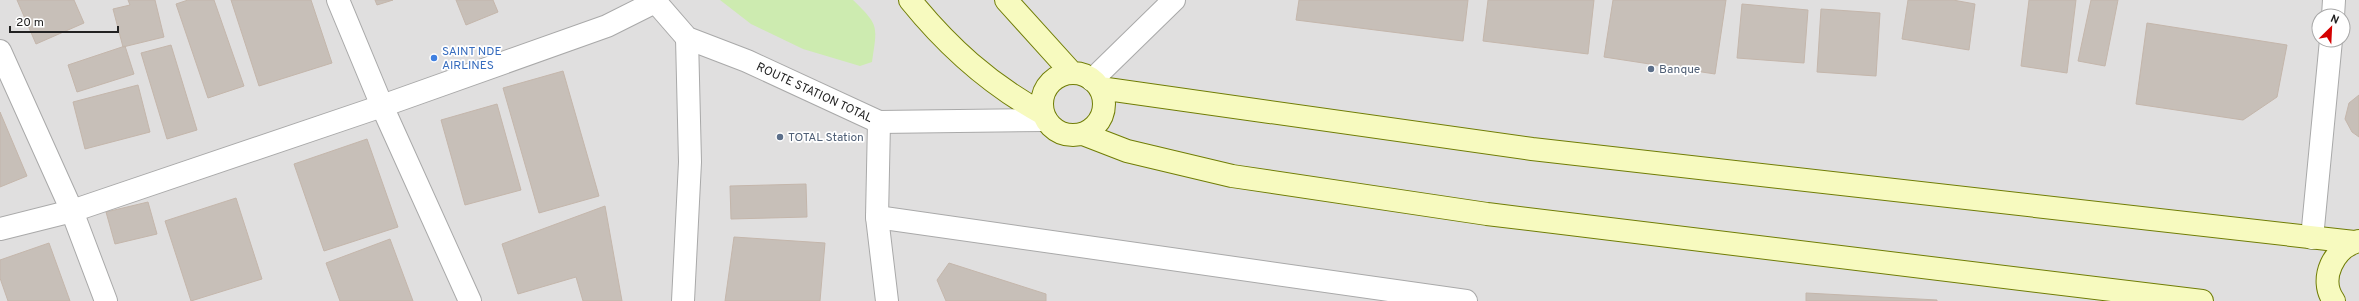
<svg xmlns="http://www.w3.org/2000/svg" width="2359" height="301" font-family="Overpass,sans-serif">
<rect width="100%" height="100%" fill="#f2efe9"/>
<path fill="#e0dfdf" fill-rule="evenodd" d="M0 0H2359V301H0ZM2319 16H2343V40H2319Z"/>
<path fill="#cdebb0" d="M720 0H853C880 26 877 26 872 62L860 66 803 49 751 24Z"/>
<path fill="#c7bfb8" stroke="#c4b6ab" d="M17 0H74L84 23 36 44Z
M128 0H155L164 37 123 47 113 9 130 5Z
M188 0H214L244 86 208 98 176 4Z
M231 0H311L332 63 259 86Z
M375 0H393L377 5Z
M456 0H493L498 12 466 25Z
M1299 0H1468L1463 41 1296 20Z
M1488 0H1594L1588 54 1483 41Z
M1613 0H1726L1715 74 1604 57Z
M1908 0H1953L1975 4 1969 50 1902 39Z
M2029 0H2076L2067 73 2021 66Z
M2091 0H2118L2105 66 2078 61Z
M1742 4 1808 10 1804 63 1737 58Z
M1821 9 1880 13 1876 76 1817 72Z
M2147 23 2287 45 2277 97 2243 120 2136 104Z
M171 45 197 130 167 139 141 53Z
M125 46 134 74 77 92 68 65Z
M563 71 599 196 539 213 503 88Z
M138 85 150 132 85 149 73 102Z
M2359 95V137L2352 132 2345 119 2349 103Z
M497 104 521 190 465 205 441 120Z
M0 112 27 176 0 187Z
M367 139 398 227 324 251 294 164Z
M806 184 807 217 731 219 730 186Z
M236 198 262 279 191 301 165 221Z
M148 202 157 234 115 244 106 212Z
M605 206 622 301H583L576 277 518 294 502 244Z
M734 237 825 243 820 301H725Z
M390 239 413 301H340L326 263Z
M49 243 70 301H8L0 278V260Z
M949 263 1046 294V301H946L937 280Z
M1806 293 1937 300V301H1806Z"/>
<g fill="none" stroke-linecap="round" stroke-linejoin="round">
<g stroke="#a9a9a9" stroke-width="24">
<g id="street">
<path d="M338 0 382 106 470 301"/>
<path id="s1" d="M654 0 687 38 747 61 879 122 1046 120"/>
<path d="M2333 16 2334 0"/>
<path d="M0 51 72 211 106 301"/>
<path d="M1092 80 1174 0"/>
<path d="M879 122 877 217 887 301"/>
<path d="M877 217 1466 301"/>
<path d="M0 229 72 211 382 106 607 26 655 2"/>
<path d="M2312 238 2331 40"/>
<path d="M683 301 690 162 687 38"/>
</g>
</g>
<g stroke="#707d05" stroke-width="24">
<path id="secondary" d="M910 0C948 47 989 84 1042 113
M1006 0 1072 73
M1042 104a31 31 0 1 1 62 0a31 31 0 1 1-62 0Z
M1100 88 1532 149 2354 242
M1083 134 1127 151 1232 176 1487 214 2202 301
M2334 301C2318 279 2334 247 2359 241"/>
</g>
<use href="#street" stroke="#fff" stroke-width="22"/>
<use href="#secondary" stroke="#f7fabf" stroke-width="22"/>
</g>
<circle fill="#3f7fe0" stroke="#fff" stroke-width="1.5" cx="434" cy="58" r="4"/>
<g fill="#5c6f8a" stroke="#fff" stroke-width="1.5">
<circle cx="1651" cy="69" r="4"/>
<circle cx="780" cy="137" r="4"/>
</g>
<g text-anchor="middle" stroke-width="3.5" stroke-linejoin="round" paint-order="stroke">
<g font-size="12" fill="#366cbe" stroke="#fff" text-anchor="start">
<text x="442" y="55">SAINT NDE<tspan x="442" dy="14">AIRLINES</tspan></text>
</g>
<g font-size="12" fill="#4e5e75" stroke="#fff" text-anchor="start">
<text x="1659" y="73">Banque</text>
<text x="788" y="141">TOTAL Station</text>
</g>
<g font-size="12" fill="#222" stroke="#fff">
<text dy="4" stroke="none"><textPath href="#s1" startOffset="189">ROUTE STATION TOTAL</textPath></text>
</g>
</g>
<g transform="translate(2331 28) rotate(24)"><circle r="19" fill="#ffffff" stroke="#a7a7a7"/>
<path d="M0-3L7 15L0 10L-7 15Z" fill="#d40000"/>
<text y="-6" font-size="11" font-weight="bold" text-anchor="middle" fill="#222222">N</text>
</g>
<path d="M10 26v6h108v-6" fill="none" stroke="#222222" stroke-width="2"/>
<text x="16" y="26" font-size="12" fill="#222222" stroke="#ffffff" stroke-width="3" paint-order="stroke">20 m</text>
</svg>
